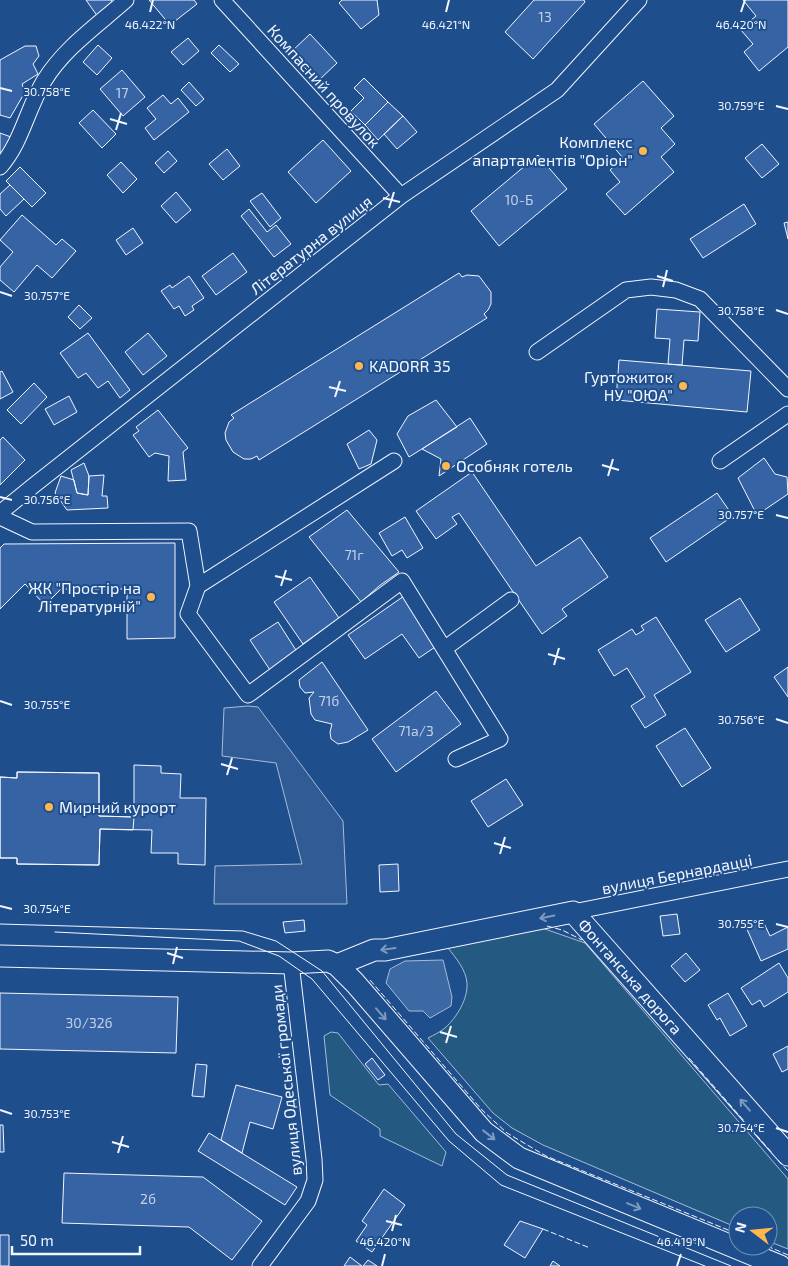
<svg xmlns="http://www.w3.org/2000/svg" width="788" height="1266" font-family="'Exo 2',sans-serif">
<rect width="100%" height="100%" fill="#1f4e8c"/>
<path fill="#245a82" stroke="#a8bbd7" d="M542 928 585 943 788 1179V1249L768 1241V1216H738V1228L543 1145 512 1128 493 1113 428 1038C434 1035 440 1032 445 1028 457 1017 468 999 467 983 466 970 456 958 448 948Z
M331 1032 338 1033 379 1085 388 1084 446 1152 442 1166 380 1136V1129L330 1095 324 1036Z"/>
<path fill="#305b95" stroke="#a8bbd7" d="M248 706 258 707 343 821 347 904H214L215 866 302 864 276 763 222 756 224 708Z"/>
<path fill="#3b69a3" stroke="#a8bbd7" d="M443 960 452 997 451 1006 430 1018 423 1011H409L386 983 390 969 405 961Z"/>
<path fill="#3563a3" stroke="#f2f6ff" d="M86 0H111L114 4 98 17Z
M149 0H194L197 4 170 25Z
M342 0H377L379 15 361 29 339 3Z
M534 0H584L585 2 533 59 505 32Z
M743 0H788V47L759 71 744 52 753 44 740 29 756 16Z
M310 34 337 63 318 81 290 53Z
M188 38 199 51 183 65 171 52Z
M98 45 112 58 97 75 83 62Z
M219 45 239 64 230 72 211 53Z
M25 46H36L39 56 33 64 38 74 22 84 25 92 10 118 0 115V60Z
M122 70 145 97 123 116 100 89Z
M364 78 388 102 365 125 351 111 364 98 354 88Z
M643 81 674 116 661 128 675 144 661 157 674 172 625 215 606 194 620 182 610 170 623 158 594 124Z
M189 82 204 99 196 106 181 90Z
M163 95 171 104 178 98 189 112 154 140 145 128 156 119 147 108Z
M388 102 403 116 378 140 365 125Z
M93 110 116 134 102 148 79 123Z
M403 116 417 132 397 149 384 134Z
M0 133 11 137 4 154 0 152Z
M323 140 351 171 316 203 288 172Z
M762 144 779 164 762 178 745 158Z
M227 149 240 166 223 180 209 164Z
M168 151 177 161 164 173 155 163Z
M538 155 567 189 499 246 471 211Z
M121 162 137 179 123 193 107 175Z
M20 167 46 193 32 207 6 181Z
M10 185 24 199 6 216 0 209V194Z
M176 192 191 210 176 223 161 206Z
M262 193 281 218 270 227 250 201Z
M744 204 756 224 703 258 690 239Z
M249 209 267 232 276 225 291 244 274 257 241 216Z
M22 215 56 245 62 239 76 251 52 278 37 265 14 292 0 280V267L13 252 0 240Z
M788 222V239L784 223Z
M133 228 143 243 126 255 116 240Z
M233 253 247 272 216 295 202 276Z
M459 273 462 277 467 275 479 276 491 292V304L488 310 484 314 487 318 259 460 257 456 251 459H244L233 452 226 440 225 433 229 422 234 418 231 415Z
M189 276 204 298 192 306 194 310 185 316 179 306 174 309 161 291 170 285 172 288Z
M79 305 92 318 80 329 68 317Z
M657 309 700 312 698 341 684 340 682 365 668 364 670 339 655 338Z
M88 333 130 390 120 398 108 381 98 388 86 373 78 378 60 353Z
M148 333 167 356 143 375 125 352Z
M619 360 751 371 747 412 616 400Z
M2 371 13 392 0 399V372Z
M34 383 47 397 21 424 7 410Z
M69 396 77 412 54 425 45 409Z
M436 400 457 427 409 457 397 434 408 416Z
M158 410 188 448 183 452 186 480 168 481 169 456 155 453 149 457 133 435 139 431 136 427Z
M470 418 487 444 439 476 441 459 422 449Z
M369 430 377 440 371 464 359 469 347 444Z
M3 437 25 460 0 485V440Z
M764 458 775 474 787 477 788 494 757 515 738 478Z
M84 463 89 476 88 495 77 493 71 470Z
M472 472 536 566 580 537 608 577 562 609 567 616 542 634 459 513 452 517 457 524 436 539 416 511Z
M104 475 102 496H107L108 508 67 510 55 493 61 476 74 480 77 493 88 495 89 476Z
M717 493 733 516 666 562 650 538Z
M347 510 399 572 379 586 361 602 309 537Z
M405 517 423 548 407 558 402 550 392 556 379 533Z
M175 543V638L127 639V589H61L45 605 25 584 0 609V548L4 544Z
M310 577 339 618 303 644 274 602Z
M404 596 438 645 419 658 402 634 365 659 348 635Z
M740 598 760 630 726 652 705 620Z
M656 617 691 672 654 695 666 715 645 728 631 706 645 697 627 668 614 676 598 650 632 629 636 635 644 630 641 626Z
M278 622 299 655 272 673 250 640Z
M322 662 368 730 348 742 338 744 331 739 330 732 332 724 315 720 311 714 309 698 314 692 305 693 300 687 299 680Z
M788 667V697L774 677Z
M436 691 461 724 396 772 372 739Z
M685 728 711 768 682 787 656 746Z
M134 765 161 766V773L181 774 180 798H206L205 865 178 864V853H151L152 830 100 829 99 865 17 864V858H0V777L17 778V772L99 773V816L134 817Z
M17 772 99 773V816L134 817 133 830 100 829 99 865 17 864V858H0V777L17 778Z
M506 779 523 805 488 827 471 801Z
M398 864 399 891 380 892 379 865Z
M677 914 680 934 663 936 660 916Z
M762 919 770 936 788 927V949L761 961 746 927Z
M304 920 305 931 285 933 283 922Z
M686 953 700 970 685 982 671 966Z
M779 963 788 978V992L764 1007 760 1000 752 1005 741 988Z
M0 993 178 997 176 1053 0 1049Z
M728 993 747 1026 730 1036 720 1018 717 1020 708 1005Z
M788 1046V1069L782 1072 773 1054Z
M372 1058 385 1075 378 1080 365 1064Z
M196 1064 207 1065 204 1097 192 1096Z
M236 1085 282 1097 273 1129 250 1122 242 1153 221 1140Z
M0 1125H3L4 1152H0Z
M209 1133 297 1187 285 1205 198 1151Z
M64 1173 203 1177 262 1221 232 1260 189 1227 62 1223Z
M384 1189 405 1205 372 1252 356 1241 367 1225 362 1221Z
M520 1221 543 1229 525 1258 504 1245Z
M0 1235H9V1266H0Z
M350 1257 362 1266H344Z
M368 1260 377 1266H363Z
M553 1261 560 1266H550Z"/>
<g fill="none" stroke-linecap="round" stroke-linejoin="round">
<g stroke="#f2f6ff" stroke-width="17">
<path id="street" d="M222 0 401 196
M0 167C22 142 27 109 44 81 64 48 98 25 126 0
M537 352 626 290 651 287 676 290 700 299 788 389
M720 461 788 414
M0 513 33 486 401 196 557 90 639 0
M0 517 32 532 189 531 198 586 394 461
M198 586 188 614 248 695 402 581 500 739 456 759
M444 649 511 600
M573 912 788 869
M260 1266 308 1201 315 1180 314 1159 291 963"/>
</g>
<g stroke="#f2f6ff" stroke-width="23">
<g id="secondary">
<path d="M0 956 291 963 328 961 337 965 355 983 484 1132 519 1158 780 1266"/>
<path id="s1" d="M337 965 374 950H385L573 912 788 1155"/>
</g>
</g>
<use href="#street" stroke="#1f4e8c" stroke-width="15"/>
<use href="#secondary" stroke="#1f4e8c" stroke-width="21"/>
<path stroke="#f2f6ff" stroke-width="1" d="M0 924 243 931 276 941 322 971 456 1134 507 1175 731 1266
M55 932 239 941 279 956 312 979 449 1141 501 1185 705 1266"/>
<path stroke="#f2f6ff" stroke-width="1" stroke-dasharray="6 2.5" stroke-linecap="butt" d="M547 926 562 930 582 940
M370 980 482 1110 507 1133 546 1156 738 1234
M689 1058 773 1154
M778 1160 788 1171
M543 1229 590 1248
M767 1246 788 1255"/>
</g>
<defs><path id="oneway-shaft" d="M-6 0H5M1.5-3L5.5 0L1.5 3" fill="none" stroke-width="1.6" stroke-linecap="round" stroke-linejoin="round" transform="scale(1.25)"/></defs>
<g stroke="#7e9ac0">
<use href="#oneway-shaft" transform="translate(547 917) rotate(169)"/>
<use href="#oneway-shaft" transform="translate(388 949) rotate(172)"/>
<use href="#oneway-shaft" transform="translate(381 1014) rotate(49)"/>
<use href="#oneway-shaft" transform="translate(745 1105) rotate(-131)"/>
<use href="#oneway-shaft" transform="translate(489 1135) rotate(38)"/>
<use href="#oneway-shaft" transform="translate(634 1206) rotate(23)"/>
</g>
<path fill="none" stroke="#f2f6ff" stroke-width="2" d="M150 12 153 0M446 12 449 0M741 12 745 0M0 88 12 91M776 106 788 109M110 119 127 124M116 130 121 113M383 198 400 202M389 208 394 192M657 276 673 281M663 287 667 270M0 292 12 296M776 310 788 314M329 387 346 391M335 397 340 381M602 465 619 470M608 476 613 459M0 497 12 500M776 515 788 518M275 576 292 580M281 586 286 570M548 654 565 659M554 665 559 648M0 701 12 705M776 719 788 723M221 764 238 769M227 775 232 758M494 843 511 848M500 854 505 837M0 906 12 909M776 924 788 927M167 953 183 958M173 964 177 947M440 1032 457 1037M446 1043 451 1026M0 1110 12 1114M776 1128 788 1132M112 1142 129 1147M118 1153 123 1136M386 1221 402 1225M392 1231 396 1215M382 1266 385 1254M677 1266 681 1254"/>
<g fill="#ffb74d" stroke="#1f4e8c" stroke-width="2">
<circle cx="643" cy="151" r="5"/>
<circle cx="359" cy="366" r="5"/>
<circle cx="683" cy="386" r="5"/>
<circle cx="446" cy="466" r="5"/>
<circle cx="151" cy="597" r="5"/>
<circle cx="49" cy="807" r="5"/>
</g>
<g text-anchor="middle" stroke-width="4" stroke-linejoin="round" paint-order="stroke">
<g font-size="14" fill="#c3d1e8">
<text x="545" y="22">13</text>
<text x="122" y="98">17</text>
<text x="519" y="205">10-Б</text>
<text x="354" y="560">71г</text>
<text x="329" y="706">71б</text>
<text x="416" y="736">71а/3</text>
<text x="89" y="1028">30/32б</text>
<text x="148" y="1204">2б</text>
</g>
<g font-size="16" fill="#f2f6ff" stroke="#1f4e8c">
<text transform="translate(324 86) rotate(48)" y="6">Компасний провулок</text>
<text transform="translate(311 245) rotate(-38)" y="6">Літературна вулиця</text>
<text transform="translate(677 874) rotate(-11)" y="6">вулиця Бернардацці</text>
<text dy="6" stroke="none"><textPath href="#s1" startOffset="329">Фонтанська дорога</textPath></text>
<text transform="translate(286 1080) rotate(-96)" y="6">вулиця Одеської громади</text>
</g>
<g font-size="16" fill="#f2f6ff" stroke="#1f4e8c" text-anchor="end">
<text x="633" y="148">Комплекс<tspan x="633" dy="18">апартаментів "Оріон"</tspan></text>
<text x="369" y="372" text-anchor="start">KADORR 35</text>
<text x="673" y="383">Гуртожиток<tspan x="673" dy="18">НУ "ОЮА"</tspan></text>
<text x="456" y="472" text-anchor="start">Особняк готель</text>
<text x="141" y="594">ЖК "Простір на<tspan x="141" dy="18">Літературній"</tspan></text>
<text x="59" y="813" text-anchor="start">Мирний курорт</text>
</g>
</g>
<g font-size="12" text-anchor="middle" fill="#f2f6ff" stroke="#1f4e8c" stroke-width="4" stroke-linejoin="round" paint-order="stroke">
<text x="150" y="29">46.422°N</text>
<text x="446" y="29">46.421°N</text>
<text x="741" y="29">46.420°N</text>
<text x="47" y="96">30.758°E</text>
<text x="741" y="110">30.759°E</text>
<text x="47" y="300">30.757°E</text>
<text x="741" y="315">30.758°E</text>
<text x="47" y="504">30.756°E</text>
<text x="741" y="519">30.757°E</text>
<text x="47" y="709">30.755°E</text>
<text x="741" y="724">30.756°E</text>
<text x="47" y="913">30.754°E</text>
<text x="741" y="928">30.755°E</text>
<text x="47" y="1118">30.753°E</text>
<text x="741" y="1132">30.754°E</text>
<text x="385" y="1246">46.420°N</text>
<text x="681" y="1246">46.419°N</text>
</g>
<g transform="translate(753 1231) rotate(286)"><circle r="24" fill="#1f4e8c" stroke="#7391ba"/>
<path d="M0-4L9 19L0 12L-9 19Z" fill="#ffb74d"/>
<text y="-8" font-size="14" font-weight="bold" text-anchor="middle" fill="#f2f6ff">N</text>
</g>
<path d="M12 1246v8h128v-8" fill="none" stroke="#f2f6ff" stroke-width="2.5"/>
<text x="20" y="1246" font-size="15" fill="#f2f6ff" stroke="#1f4e8c" stroke-width="4" paint-order="stroke">50 m</text>
</svg>
